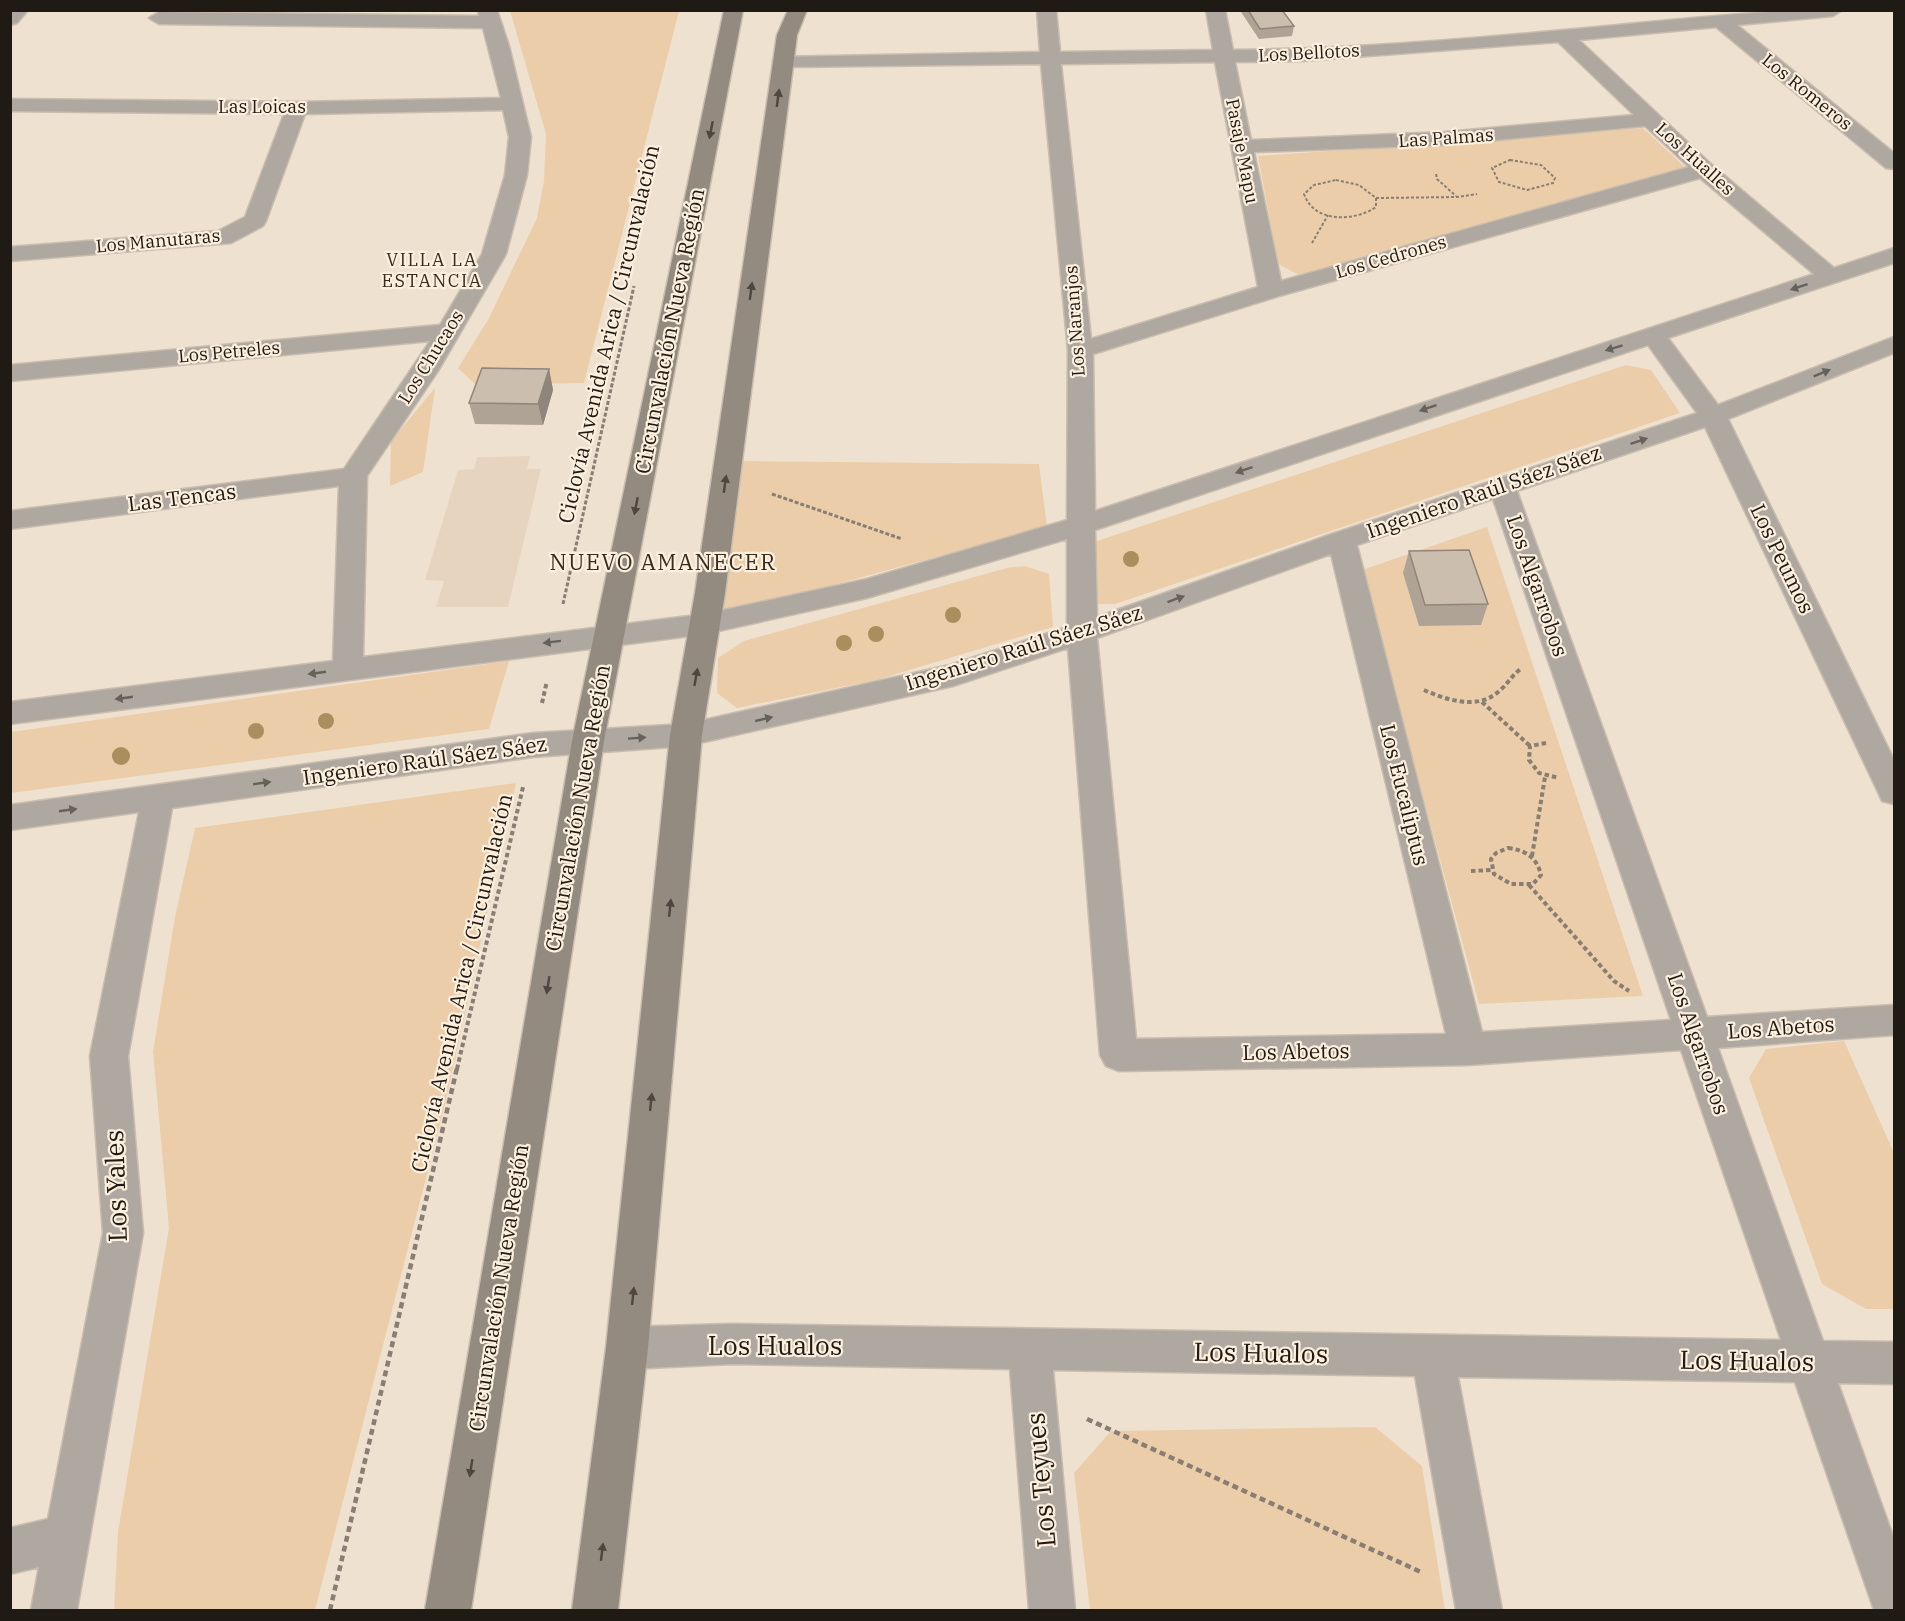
<svg xmlns="http://www.w3.org/2000/svg" width="1905" height="1621" font-family="'IBM Plex Serif',serif">
<rect width="100%" height="100%" fill="#efe1d0"/>
<path fill="#e7d4be" d="M530 456 527 469H541L508 607H436L444 581 425 580 458 470 474 469 477 457Z"/>
<path fill="#ebcea9" d="M510 11H679L584 383 476 385 458 368 488 320 537 218 544 181 546 134Z
M1643 128 1686 168 1303 277 1278 264 1258 156Z
M1626 365 1651 370 1680 413 1115 604H1094V542Z
M435 388 423 472 390 486 391 441Z
M741 461 1039 464 1047 527 807 592 721 611Z
M1487 527 1643 996 1479 1004 1362 570Z
M1025 566 1049 574 1053 627 876 680 737 708 717 693 718 658 744 641 1007 568Z
M509 661 489 729 11 793V732Z
M516 783 444 1108 315 1610H114L118 1532 169 1228 153 1052 175 917 195 828Z
M1844 1041 1894 1153V1309H1866L1822 1284 1749 1078 1766 1049Z
M1375 1427 1422 1466 1445 1610H1090L1074 1473 1111 1431Z"/>
<g fill="none" stroke-linecap="round" stroke-linejoin="round">
<g stroke="#cabdae" stroke-width="3">
<path id="street" d="M10 10H28L17 23 10 25Z
M478 10H497L509 46 531 137 527 175 506 254 438 371 367 476 363 657 705 614 867 579 1067 520 1068 350 1041 64 783 67 776 65 773 61 776 57 1040 52 1037 10H1056L1060 52 1213 50 1206 10H1225L1233 50C1343 49 1455 40 1565 30 1658 22 1749 10 1842 10L1833 16 1737 25 1894 153V169L1886 168 1716 27 1579 40 1712 165 1834 268 1894 248V263L1668 338 1718 405 1894 337V353L1728 419 1894 760V804L1882 801 1878 792 1705 427 1517 491 1707 1017 1894 1005V1035L1718 1048 1823 1341 1894 1342V1384L1838 1383 1894 1539V1610H1874L1795 1382 1458 1377 1502 1610H1456L1415 1376 1053 1370 1075 1610H1029L1010 1369 732 1364 627 1369 612 1363 606 1348 612 1333 627 1327 732 1324 1781 1340 1681 1050 1468 1065 1119 1071 1106 1066 1100 1055 1068 648 953 686 686 746 533 757 172 808 128 1056 143 1233 77 1610H31L39 1567 10 1574V1528L48 1519 103 1233 90 1056 139 812 10 830V805L533 733 686 724 950 665 1067 627V539L867 598 705 634 10 724V702L333 661 339 486 10 529V511L344 469 430 341 10 381V365L440 325 482 254 505 175 509 137 503 110 305 114 266 221 263 226 231 243 10 261V247L218 231 245 217 284 114 10 111V99L297 102 501 98 483 28 159 24 149 18 159 12 479 16ZM1558 42 1634 115 1446 132 1251 140 1235 62 1301 61ZM1215 62 1258 287 1091 339 1061 64ZM1645 126 1689 167 1281 281 1254 152 1446 145ZM1700 178 1814 274 1095 511 1093 354 1279 296ZM1648 345 1697 413 1332 534 1097 617 1095 530ZM1493 499 1671 1020 1482 1032 1357 545ZM1331 554 1446 1034 1136 1039 1097 638Z"/>
</g>
<g stroke="#cabdae" stroke-width="3">
<path id="secondary" d="M724 10H743L604 741 471 1610H425L572 741Z
M788 10H807L797 35 725 593 702 735 648 1348 618 1610H572L606 1348 670 735 695 593 777 35Z"/>
</g>
<path stroke="#887e73" stroke-width="2" stroke-dasharray="3 2" stroke-linecap="butt" d="M1510 160 1541 165 1555 178 1553 183 1527 190 1499 182 1492 168Z
M1436 174 1437 179 1456 196
M1336 180 1359 185 1376 198V207C1354 222 1314 223 1304 194L1314 185Z
M1376 198 1457 197 1477 194
M1312 243 1328 215"/>
<path stroke="#887e73" stroke-width="3" stroke-dasharray="4 2" stroke-linecap="butt" d="M772 494 902 539
M563 604 634 286"/>
<path stroke="#887e73" stroke-width="4" stroke-dasharray="4.5 3" stroke-linecap="butt" d="M1424 690C1446 700 1478 710 1498 692 1507 685 1512 675 1522 668
M1482 702 1530 746
M542 703 547 681
M1546 743 1530 746 1529 760 1539 773 1559 778
M1508 848C1525 850 1537 857 1541 875L1533 884H1511L1494 874 1491 859 1496 853Z
M1532 856 1545 777
M1471 871 1491 870
M1529 885 1614 981 1629 991
M457 1069 523 787"/>
<path stroke="#887e73" stroke-width="4.5" stroke-dasharray="6 4" stroke-linecap="butt" d="M1087 1419 1421 1572
M330 1610 457 1068"/>
<use href="#street" fill="#aea8a1" fill-rule="evenodd"/>
<use href="#secondary" fill="#938b80" fill-rule="evenodd"/>
</g>
<g fill="#ab8e5e">
<circle cx="1131" cy="559" r="8"/>
<circle cx="953" cy="615" r="8"/>
<circle cx="876" cy="634" r="8"/>
<circle cx="844" cy="643" r="8"/>
<circle cx="326" cy="721" r="8"/>
<circle cx="256" cy="731" r="8"/>
<circle cx="121" cy="756" r="9"/>
</g>
<path fill="#afa396" d="M1241 10H1282L1294 26 1292 36 1259 39 1241 12Z
M549 369 553 390 543 425 475 424 469 403Z
M1409 551 1488 604 1481 625 1419 626 1403 573Z"/>
<path fill="#8f857a" d="M549 369 553 390 543 425 538 404Z"/>
<path fill="#ccbeae" stroke="#8f857a" stroke-width="1.5" d="M1248 10H1282L1294 26 1260 29Z
M482 368 549 369 538 404 469 403Z
M1469 550 1488 604 1425 605 1409 551Z"/>
<defs><path id="oneway-solid" d="M-6-.8H1V-3.2L6.5 0L1 3.2V.8H-6Z" transform="scale(1.5)"/></defs>
<g fill="#4d473f">
<use href="#oneway-solid" transform="translate(778 98) rotate(-82)"/>
<use href="#oneway-solid" transform="translate(711 130) rotate(101)"/>
<use href="#oneway-solid" transform="translate(751 291) rotate(-82)"/>
<use href="#oneway-solid" transform="translate(725 484) rotate(-82)"/>
<use href="#oneway-solid" transform="translate(636 506) rotate(101)"/>
<use href="#oneway-solid" transform="translate(696 677) rotate(-80)"/>
<use href="#oneway-solid" transform="translate(670 908) rotate(-84)"/>
<use href="#oneway-solid" transform="translate(548 985) rotate(99)"/>
<use href="#oneway-solid" transform="translate(651 1102) rotate(-84)"/>
<use href="#oneway-solid" transform="translate(633 1296) rotate(-84)"/>
<use href="#oneway-solid" transform="translate(471 1468) rotate(99)"/>
<use href="#oneway-solid" transform="translate(602 1552) rotate(-83)"/>
</g>
<g fill="#66615a">
<use href="#oneway-solid" transform="translate(1799 287) rotate(162)"/>
<use href="#oneway-solid" transform="translate(1614 348) rotate(163)"/>
<use href="#oneway-solid" transform="translate(1822 373) rotate(-22)"/>
<use href="#oneway-solid" transform="translate(1428 408) rotate(161)"/>
<use href="#oneway-solid" transform="translate(1639 441) rotate(-18)"/>
<use href="#oneway-solid" transform="translate(1244 470) rotate(161)"/>
<use href="#oneway-solid" transform="translate(1176 599) rotate(-20)"/>
<use href="#oneway-solid" transform="translate(552 642) rotate(173)"/>
<use href="#oneway-solid" transform="translate(317 673) rotate(172)"/>
<use href="#oneway-solid" transform="translate(124 698) rotate(172)"/>
<use href="#oneway-solid" transform="translate(764 719) rotate(-13)"/>
<use href="#oneway-solid" transform="translate(637 738) rotate(-4)"/>
<use href="#oneway-solid" transform="translate(262 783) rotate(-8)"/>
<use href="#oneway-solid" transform="translate(68 810) rotate(-8)"/>
</g>
<g text-anchor="middle" stroke-width="4.5" stroke-linejoin="round" paint-order="stroke">
<g font-size="18" fill="#1f1a14" stroke="#fdefdd">
<text transform="translate(1309 53) rotate(-3)" y="6">Los Bellotos</text>
<text transform="translate(1807 92) rotate(39)" y="6">Los Romeros</text>
<text x="262" y="113">Las Loicas</text>
<text transform="translate(1446 138) rotate(-4)" y="6">Las Palmas</text>
<text transform="translate(1242 151) rotate(79)" y="6">Pasaje Mapu</text>
<text transform="translate(1695 159) rotate(42)" y="6">Los Hualles</text>
<text transform="translate(158 241) rotate(-5)" y="6">Los Manutaras</text>
<text transform="translate(1391 257) rotate(-16)" y="6">Los Cedrones</text>
<text transform="translate(1075 321) rotate(-94)" y="6">Los Naranjos</text>
<text transform="translate(229 352) rotate(-5)" y="6">Los Petreles</text>
<text transform="translate(431 357) rotate(-58)" y="6">Los Chucaos</text>
</g>
<g font-size="18" letter-spacing="1.5" fill="#372d1f" stroke="#fdefdd">
<text x="432" y="266">VILLA LA<tspan x="432" dy="21">ESTANCIA</tspan></text>
</g>
<g font-size="21" fill="#1f1a14" stroke="#fdefdd">
<text transform="translate(670 331) rotate(-79)" y="7">Circunvalación Nueva Región</text>
<text transform="translate(609 334) rotate(-77)" y="7">Ciclovía Avenida Arica / Circunvalación</text>
<text transform="translate(1484 492) rotate(-19)" y="7">Ingeniero Raúl Sáez Sáez</text>
<text transform="translate(182 498) rotate(-7)" y="7">Las Tencas</text>
<text transform="translate(1782 559) rotate(64)" y="7">Los Peumos</text>
<text transform="translate(1537 586) rotate(71)" y="7">Los Algarrobos</text>
<text transform="translate(1024 648) rotate(-17)" y="7">Ingeniero Raúl Sáez Sáez</text>
<text transform="translate(425 761) rotate(-8)" y="7">Ingeniero Raúl Sáez Sáez</text>
<text transform="translate(1404 795) rotate(76)" y="7">Los Eucaliptus</text>
<text transform="translate(578 808) rotate(-80)" y="7">Circunvalación Nueva Región</text>
<text transform="translate(462 983) rotate(-77)" y="7">Ciclovía Avenida Arica / Circunvalación</text>
<text transform="translate(1781 1028) rotate(-4)" y="7">Los Abetos</text>
<text transform="translate(1698 1044) rotate(71)" y="7">Los Algarrobos</text>
<text transform="translate(1296 1052) rotate(-1)" y="7">Los Abetos</text>
<text transform="translate(499 1288) rotate(-81)" y="7">Circunvalación Nueva Región</text>
</g>
<g font-size="22" letter-spacing="1.5" fill="#372d1f" stroke="#fdefdd">
<text x="663" y="570">NUEVO AMANECER</text>
</g>
<g font-size="26" fill="#1f1a14" stroke="#fdefdd">
<text transform="translate(116 1186) rotate(-92)" y="9">Los Yales</text>
<text x="775" y="1355">Los Hualos</text>
<text transform="translate(1261 1353) rotate(1)" y="9">Los Hualos</text>
<text transform="translate(1747 1361) rotate(1)" y="9">Los Hualos</text>
<text transform="translate(1041 1480) rotate(-95)" y="9">Los Teyues</text>
</g>
</g>
<rect width="1905" height="1621" fill="none" stroke="#1f1a14" stroke-width="24"/>
</svg>
